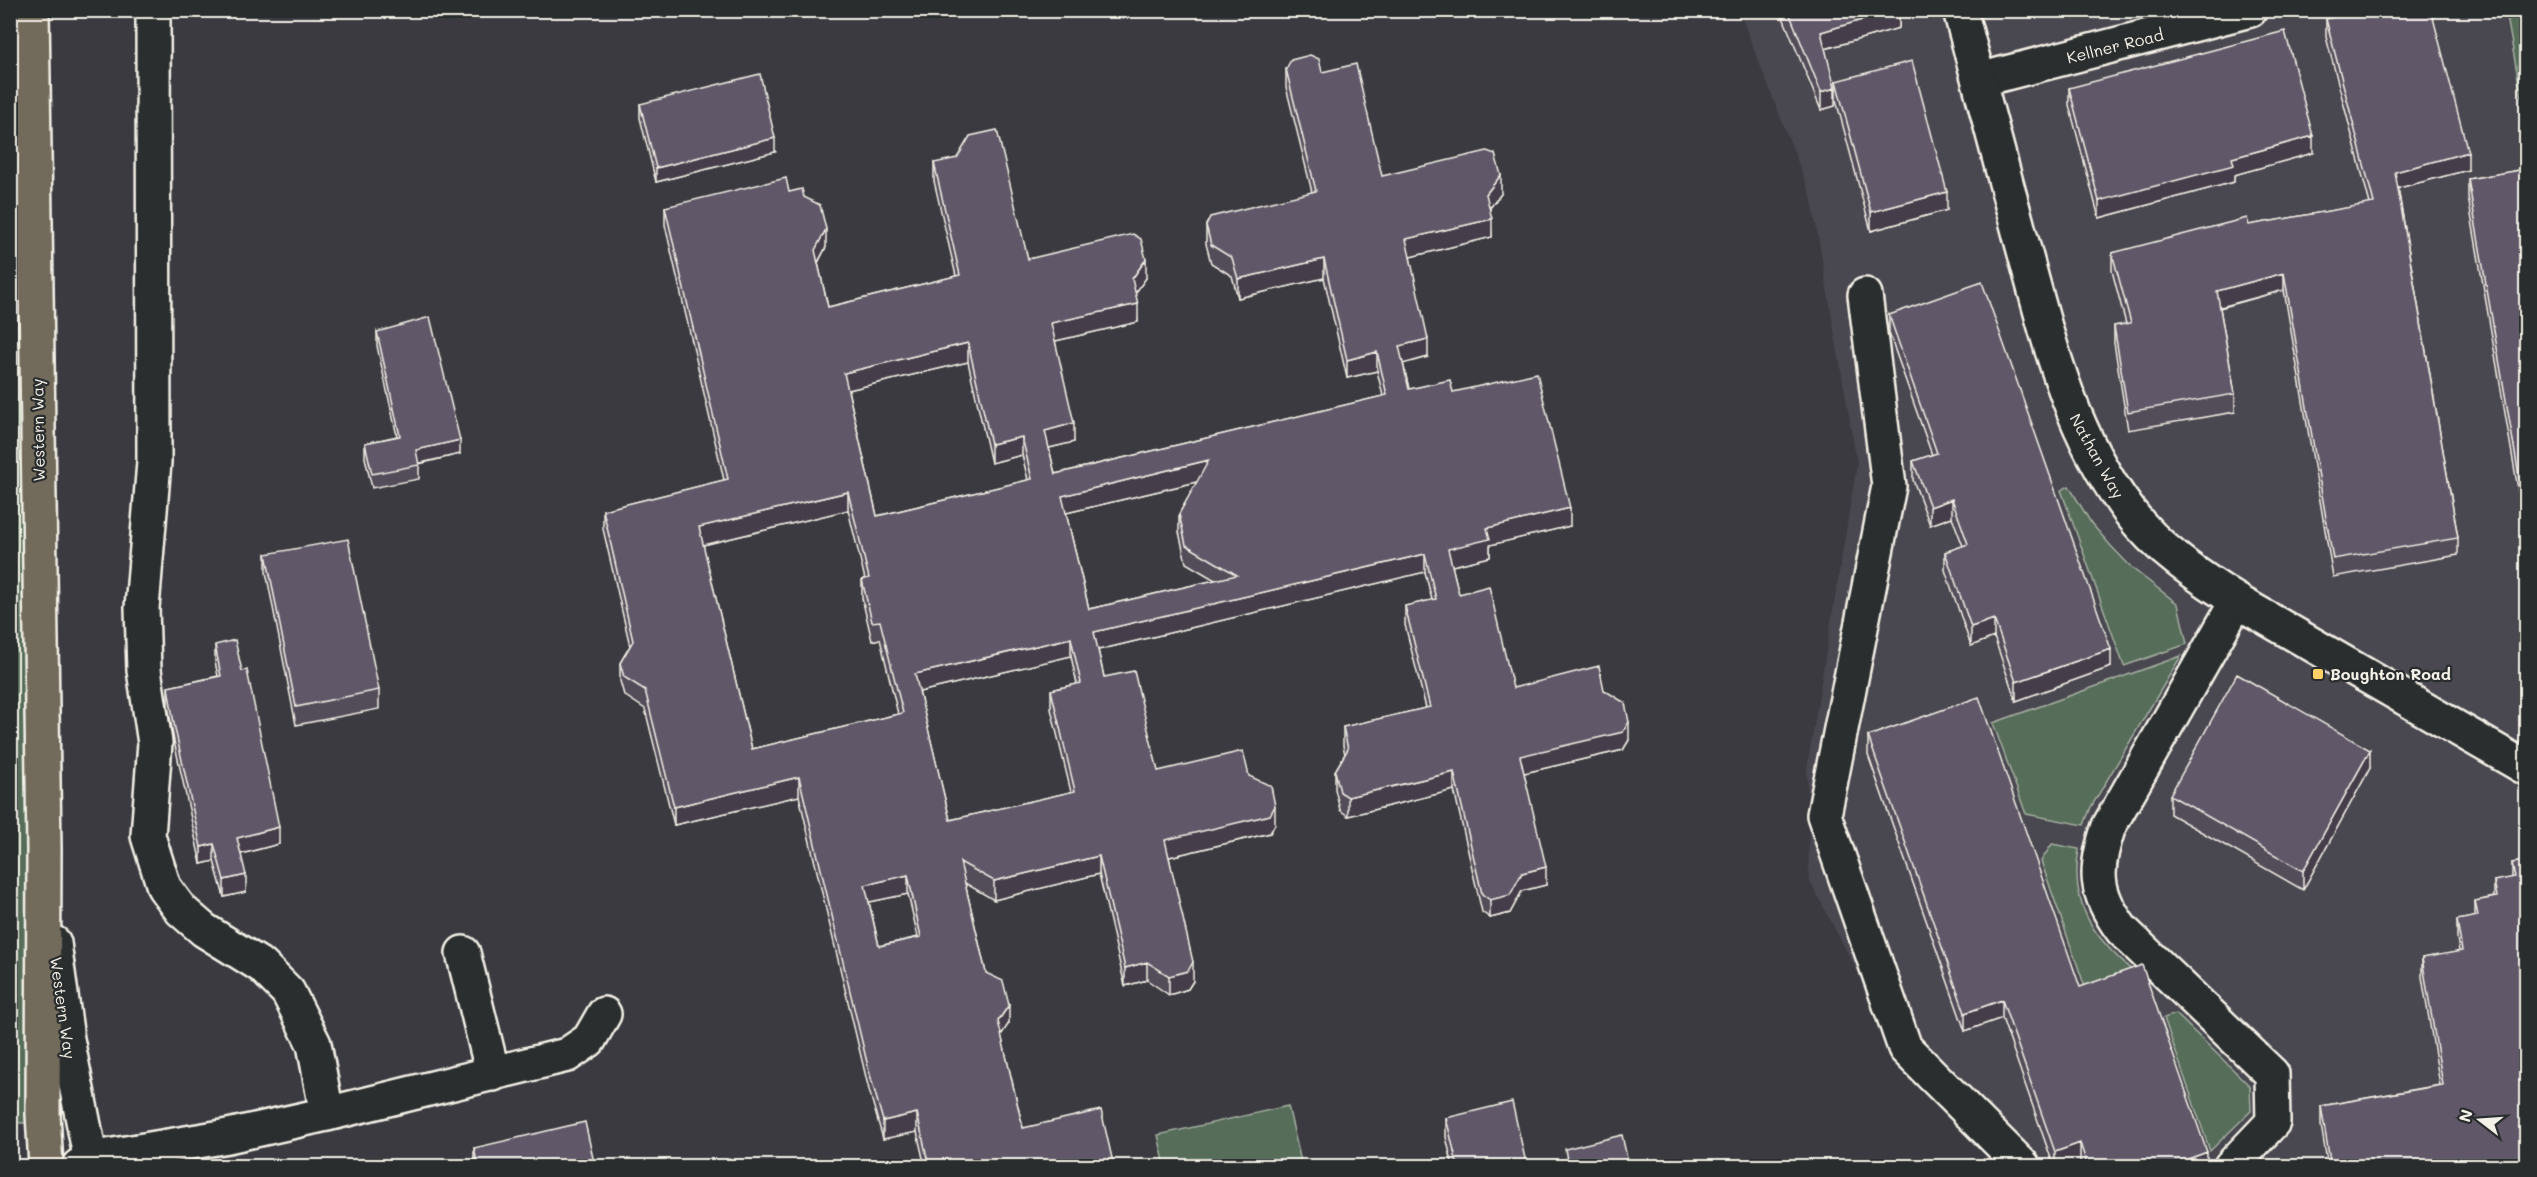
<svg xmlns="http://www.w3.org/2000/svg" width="2537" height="1177" font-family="Mali,sans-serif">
<rect width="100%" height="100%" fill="#3a3a40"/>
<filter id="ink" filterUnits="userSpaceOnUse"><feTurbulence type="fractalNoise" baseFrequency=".0167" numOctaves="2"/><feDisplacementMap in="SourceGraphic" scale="12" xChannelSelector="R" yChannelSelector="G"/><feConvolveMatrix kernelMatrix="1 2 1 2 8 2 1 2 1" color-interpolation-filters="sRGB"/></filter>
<g filter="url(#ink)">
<path fill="#49464f" d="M1739 11H2506L2526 123V1166H2005L1900 1052 1809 880 1807 768 1857 463 1811 196Z"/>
<path fill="#566d5a" stroke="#a5afa1" stroke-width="1.5" d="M10 11H18L30 1123H11Z
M2506 11H2526V123Z
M2069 486 2091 523 2111 546 2133 569 2178 604 2187 644 2124 666 2061 490Z
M2181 656 2091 807 2084 825 2026 814 1993 723Z
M2052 844 2079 849C2069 905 2094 938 2135 973L2085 987 2041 861Z
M2176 1014 2250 1086 2251 1111 2210 1151 2164 1018Z
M1288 1106 1302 1166H1165L1158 1135Z"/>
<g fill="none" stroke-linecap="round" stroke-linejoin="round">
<g stroke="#f4f1e8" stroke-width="38">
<path id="minor" d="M153 10 154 462 142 608 144 670 155 743 148 836 164 887 181 910 204 930 262 966 288 992 314 1044 327 1114
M1979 80 2250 10
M1865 295 1889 486 1824 815 1905 1048 2023 1166
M463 953 493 1074
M79 1166 90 1159 228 1136 327 1114 567 1055 589 1040 604 1014
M2231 1166 2273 1122 2272 1074 2122 930C2094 892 2094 870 2109 826L2237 601"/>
</g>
<g stroke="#f4f1e8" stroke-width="38">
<path id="tertiary" d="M1960 10C1980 87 2001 163 2021 239 2047 334 2068 430 2129 511 2157 549 2198 576 2237 601L2526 768
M54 943 67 1039 92 1166"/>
</g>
<g stroke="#f4f1e8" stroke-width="38">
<path id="primary" d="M32 10 44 849 43 1114 46 1166"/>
</g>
<use href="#minor" stroke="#2a2d2e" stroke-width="33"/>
<use href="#tertiary" stroke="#2a2d2e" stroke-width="33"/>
<use href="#primary" stroke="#726b5a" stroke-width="33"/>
</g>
<path fill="#534d5a" stroke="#f4f1e8" stroke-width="1.5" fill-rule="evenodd" d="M1780 10H1899V28L1825 49 1835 106 1821 110Z
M2326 19 2468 170 2398 188 2458 538V555L2333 577 2284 290 2220 308 2235 394V412L2128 430 2114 343V326L2126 324 2112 271V253L2249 225 2370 204 2326 37Z
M1286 69 1322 72 1382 176 1501 194 1490 208 1492 237 1410 257 1428 357 1403 363 1409 389 1453 392 1570 526 1490 545V557L1452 566 1459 594 1513 688 1604 690 1629 740 1623 750 1524 773 1546 885 1522 891 1510 913 1490 918 1482 912 1454 790 1348 816 1340 810 1335 789V771L1345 754 1343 746V727L1426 708 1405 625V606L1432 600 1425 572 1098 650 1104 677 1158 771 1249 776 1275 824 1270 833 1169 857 1193 981 1188 989 1169 995 1147 980 1125 986 1099 874 994 900 965 883 986 973 1009 1023 1001 1035 1023 1128 1114 1167H925L917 1132 883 1139 869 1090 799 796 674 825 645 709 624 695 620 681V663L630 646 603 529V510L724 480 665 225V207L789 192 804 197 826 247 818 263 828 307 956 276 934 181V163L1028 259 1146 278 1135 293 1138 322 1055 341 1074 442 1049 448 1055 474 1383 396 1377 371 1347 378 1324 278 1238 298 1232 276 1211 263 1206 244V225L1312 192 1286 87ZM968 362 991 463 1022 455 1028 480 877 516 848 390ZM1197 482 1179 514V532L1186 563 1215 580 1089 609 1066 513ZM848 510 865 579 862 580V598L872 641 880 639 898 714 752 749 703 545ZM1071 656 1077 684 1051 690V709L1071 792 950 820 919 692ZM908 894 918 937 879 946 869 902Z
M1836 81 1947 210 1871 231 1836 100Z
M2069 88 2313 153 2234 175V182L2099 218 2069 105Z
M640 104 775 152 656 182 640 118Z
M2526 169V536L2468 197V179Z
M1889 315 2111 667 2016 701 1994 637 1971 646 1945 570V552L1963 546 1952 517 1930 525 1913 480V461L1932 455 1889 333Z
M377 332 460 454 419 464V479L372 488 365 458V443L397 436 377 346Z
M266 554 379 690V709L296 725 266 572Z
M215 645 279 844 241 854 246 892 224 897 214 861 201 864 174 741 168 705V687L218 676 215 662Z
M1868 736 2080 987 2207 1167H2081L2080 1162 2067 1167H2054L2002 1018 1965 1031 1868 755Z
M2370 768 2303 890 2170 814V795Z
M2526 861V1167H2328L2321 1125V1106L2440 1085 2422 977V958L2459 952 2457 938V920L2475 917V901L2494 897V881L2512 878V863Z
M1446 1118 1527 1167H1453L1446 1137Z
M474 1148 595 1167H474Z"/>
<path fill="#443e4a" stroke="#f4f1e8" stroke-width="1.5" d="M1896 10H1899V28L1821 50V32Z
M1835 88V106L1821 110V92Z
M2313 136V153L2234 175V182L2099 218V201L2232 158Z
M775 138V152L656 182V168Z
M2468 152V170L2395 189V172Z
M1501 175V194L1486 212V194Z
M1947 192V210L1871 231V212Z
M1492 219V237L1406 258V239Z
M826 229V247L815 268V250Z
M1146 259V278L1132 298V279Z
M1324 259V278L1238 298V279Z
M2284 273V290L2217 308V291Z
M1138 304V322L1051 342V323Z
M1428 339V357L1399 365V346Z
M968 343V362L844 391V373Z
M1377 352V371L1347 378V360Z
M1074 423V442L1045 449V431Z
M1022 437V455L991 463V444Z
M460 440V454L416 464V450Z
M1209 460V479L1062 514V496Z
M848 492V510L699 546V527Z
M1952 499V517L1930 525V507Z
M1570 508V526L1490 545V557L1448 567V549L1487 528Z
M1425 554V572L1094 651V632Z
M1994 619V637L1971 646V627Z
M1071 638V656L915 693V674Z
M2111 649V667L2016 701V682Z
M1629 722V740L1623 750 1520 774V756Z
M2370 750V768L2303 890V871Z
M1454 772V790L1348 816V797Z
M799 777V796L674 825V807Z
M1275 806V824L1270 833 1165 858V840Z
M279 827V844L237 855V838Z
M214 844V861L201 864V847Z
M1099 856V874L994 900V881Z
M1546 867V885L1522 891 1510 913 1490 918V900L1522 873Z
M246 875V892L224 897V880Z
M908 875V894L865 903V885Z
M1147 962V980L1125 986V968Z
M1193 962V981L1188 989 1169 995V976Z
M2002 1000V1018L1965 1031V1013Z
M1009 1005V1023L998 1040V1021Z
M917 1113V1132L883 1139V1121Z
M2080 1143V1162L2067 1167H2055V1152Z
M2207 1152V1167H2166Z"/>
<path fill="#615969" stroke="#f4f1e8" stroke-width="1.5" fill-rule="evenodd" d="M1788 10H1896L1821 32 1835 88 1821 92Z
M2360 10H2431L2468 152 2395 172 2458 538 2333 559 2284 273 2217 291 2235 394 2128 412 2114 326 2131 323 2112 253 2247 218 2249 225 2374 203 2326 19Z
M2285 31 2313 136 2232 158 2234 165 2099 201 2069 88Z
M1310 55 1319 59 1322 72 1356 64 1382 176 1487 151 1495 154 1501 175 1486 194 1492 219 1406 239 1428 339 1399 346 1409 389 1450 380 1453 392 1537 373 1570 508 1487 528 1490 539 1448 549 1459 594 1489 586 1513 688 1599 666 1604 690 1625 703 1629 722 1623 732 1520 756 1546 867 1522 873 1510 895 1490 900 1482 894 1454 772 1348 797 1340 792 1335 771 1348 749 1343 727 1430 707 1405 606 1436 599 1425 554 1094 632 1104 677 1134 671 1158 771 1243 751 1249 776 1271 786 1275 806 1270 815 1165 840 1193 962 1188 971 1169 976 1147 962 1125 968 1099 856 994 881 960 862 986 973 1003 981 1009 1005 998 1021 1023 1128 1101 1110 1114 1167H929L917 1113 883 1121 869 1071 799 777 674 807 645 690 624 677 620 663 633 641 603 510 728 479 665 207 786 178 789 192 802 189 804 197 820 205 826 229 815 250 828 307 960 275 934 163 957 158 970 136 997 130 1028 259 1133 234 1141 239 1146 259 1132 279 1138 304 1051 323 1074 423 1045 431 1055 474 1387 395 1377 352 1347 360 1324 259 1238 279 1232 258 1211 245 1206 225 1210 217 1316 191 1286 69 1291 60ZM968 343 991 444 1022 437 1032 479 877 516 844 373ZM1209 460 1179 514 1186 545 1237 575 1089 609 1062 496ZM848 492 869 578 862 580 872 622 880 621 903 713 752 749 699 527ZM1071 638 1081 683 1051 690 1075 791 950 820 915 674ZM908 875 921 937 879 946 865 885Z
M1912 61 1947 192 1871 212 1836 81Z
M760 74 775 138 656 168 640 104Z
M2526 169V517L2468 179Z
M1982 282 2111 649 2016 682 1994 619 1971 627 1945 552 1968 544 1952 499 1930 507 1913 461 1937 453 1889 315Z
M430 317 460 440 416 450 419 465 372 474 365 443 400 436 377 332Z
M348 539 379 690 296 707 266 554Z
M235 640 242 671 247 670 279 827 237 838 246 875 224 880 214 844 201 847 174 724 168 687 221 676 215 645Z
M2237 674 2370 750 2303 871 2170 795Z
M1979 697 2080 987 2142 965 2207 1152 2166 1167H2088L2080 1143 2055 1152 2002 1000 1965 1013 1868 736Z
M2526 861V1167H2331L2321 1106 2443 1085 2422 958 2462 951 2457 920 2478 916 2475 901 2497 897 2494 881 2515 877 2512 863Z
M1512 1102 1527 1167H1458L1446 1118Z
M585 1122 595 1167H478L474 1148Z
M1622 1135 1629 1167H1537L1567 1160 1565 1149Z"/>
</g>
<rect fill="#ffd166" stroke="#2a2d2e" stroke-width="2" x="2312" y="668" width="12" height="12" rx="3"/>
<g text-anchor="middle" stroke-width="4.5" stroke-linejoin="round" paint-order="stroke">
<g font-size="16" fill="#f4f1e8" stroke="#2a2d2e">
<text transform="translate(2115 46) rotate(-14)" y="6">Kellner Road</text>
<text transform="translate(38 430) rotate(-91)" y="6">Western Way</text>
<text transform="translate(2097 456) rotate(61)" y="6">Nathan Way</text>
<text transform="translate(63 1008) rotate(82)" y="6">Western Way</text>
</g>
<g font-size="16" font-weight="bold" fill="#f4f1e8" stroke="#2a2d2e" text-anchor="start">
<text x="2330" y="680">Boughton Road</text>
</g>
</g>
<rect width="2537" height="1177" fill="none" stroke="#2a2d2e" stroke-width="36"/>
<rect x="18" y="18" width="2501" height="1141" fill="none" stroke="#f4f1e8" stroke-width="2" filter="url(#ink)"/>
<g transform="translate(2480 1120) rotate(287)" stroke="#2a2d2e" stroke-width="4.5" paint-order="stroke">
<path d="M0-4.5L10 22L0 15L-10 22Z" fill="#f4f1e8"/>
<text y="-9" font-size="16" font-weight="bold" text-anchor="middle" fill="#f4f1e8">N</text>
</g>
</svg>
